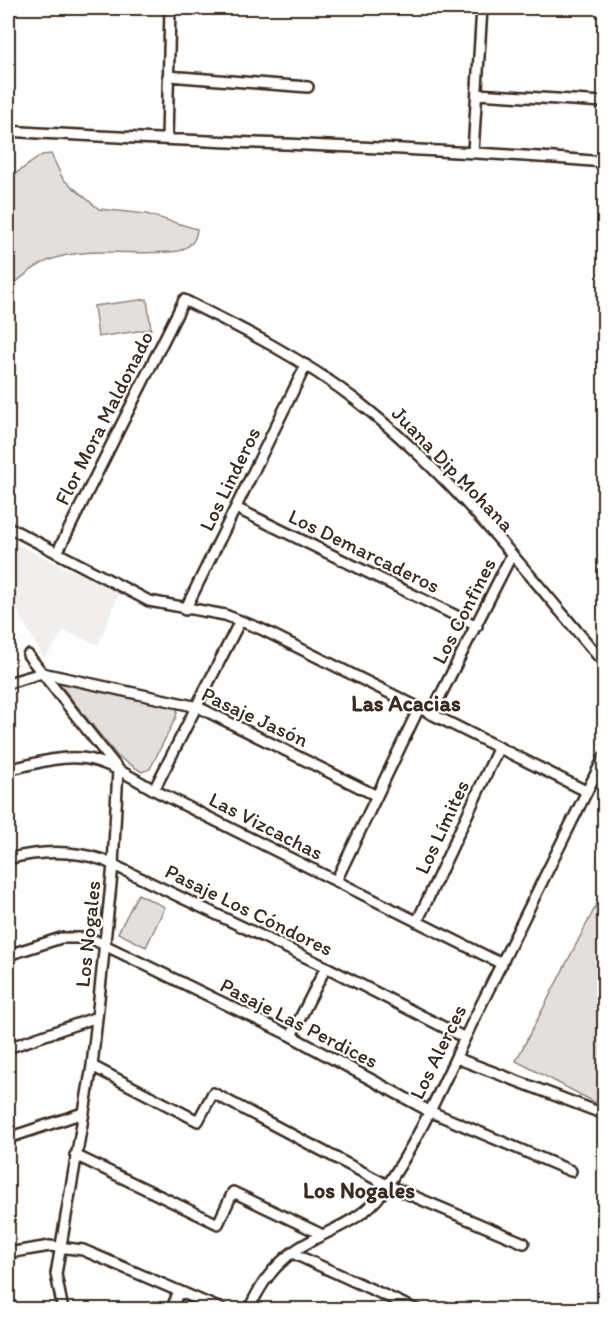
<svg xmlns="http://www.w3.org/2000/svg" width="612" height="1317" font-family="Itim,sans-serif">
<rect width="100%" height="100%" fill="#fff"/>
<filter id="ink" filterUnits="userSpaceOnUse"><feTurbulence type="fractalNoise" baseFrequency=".0167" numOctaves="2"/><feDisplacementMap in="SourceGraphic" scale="12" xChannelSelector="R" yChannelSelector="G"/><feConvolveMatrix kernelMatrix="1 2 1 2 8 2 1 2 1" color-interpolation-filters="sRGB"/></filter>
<g filter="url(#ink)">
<path fill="#f1efee" d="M8 540 119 593 98 645 64 631 44 659 8 594Z"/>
<path fill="#e2e0de" stroke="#8e857e" stroke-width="1.5" d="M51 154 63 179 99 209 146 214 197 229C196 242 190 246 179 251 137 257 90 245 50 260 34 266 21 278 8 289V179L42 155Z
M147 299 151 329 98 337 94 306Z
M57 681 178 707 176 717 150 769 142 772 118 757Z
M138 894 165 907 146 947 118 933Z
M601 896 604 898V1107L516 1061Z"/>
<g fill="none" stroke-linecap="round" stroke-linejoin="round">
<g stroke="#3b2a1e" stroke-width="14">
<path id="street" d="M168 76 308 87
M477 94 604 102
M8 131C206 144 406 145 604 162
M167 139 170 8
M473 152 482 8
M236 508 477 626
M8 527 149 601 225 615 261 629 586 791
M57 553 184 300C245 330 303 359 357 401 451 474 527 573 604 663
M185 610 306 365
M28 655 118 769 113 865 92 1066 56 1274 63 1310
M8 683 42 673 198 707 377 796
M431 714 511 556
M8 770C81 751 88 751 154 790L502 964
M154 790 240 621
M8 859C38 851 72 850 103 860L326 967 465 1038
M336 881 419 708
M417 922 499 747
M8 955 61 938H90L291 1036 429 1111 571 1171
M291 1036 326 967
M8 1048 97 1017
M456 1058 604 1114
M92 1066 198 1121 213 1093 387 1185 524 1243
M8 1138 83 1113
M75 1155 218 1224 233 1192 323 1235
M8 1253 50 1246 83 1250 223 1310
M292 1253 417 1310
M171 1310 179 1291
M249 1310C262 1279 281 1256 311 1241 337 1227 364 1218 382 1193 419 1141 445 1079 473 1021 517 933 561 845 604 757"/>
</g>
<use href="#street" stroke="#fff" stroke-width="9"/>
</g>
</g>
<g text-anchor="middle" stroke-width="4.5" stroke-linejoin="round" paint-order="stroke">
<g font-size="21" fill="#3b2a1e" stroke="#fff">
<text transform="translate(104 418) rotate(-63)" y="7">Flor Mora Maldonado</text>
<text transform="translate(453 469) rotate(46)" y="7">Juana Dip Mohana</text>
<text transform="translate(230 479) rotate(-64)" y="7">Los Linderos</text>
<text transform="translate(364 551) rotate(26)" y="7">Los Demarcaderos</text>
<text transform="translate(464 611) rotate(-63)" y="7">Los Confines</text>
<text transform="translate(255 717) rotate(25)" y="7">Pasaje Jasón</text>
<text transform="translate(266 826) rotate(27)" y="7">Las Vizcachas</text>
<text transform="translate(442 827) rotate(-65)" y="7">Los Límites</text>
<text transform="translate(249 910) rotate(26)" y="7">Pasaje Los Cóndores</text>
<text transform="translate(88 934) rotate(-84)" y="7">Los Nogales</text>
<text transform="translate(299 1023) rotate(27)" y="7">Pasaje Las Perdices</text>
<text transform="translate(438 1052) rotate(-64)" y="7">Los Alerces</text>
</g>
<g font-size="22" font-weight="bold" fill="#3b2a1e" stroke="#fff">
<text x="406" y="711">Las Acacias</text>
<text x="359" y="1198">Los Nogales</text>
</g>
</g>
<rect width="612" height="1317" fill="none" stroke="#fff" stroke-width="30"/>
<rect x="15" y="15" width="582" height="1287" fill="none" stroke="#3b2a1e" stroke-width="2" filter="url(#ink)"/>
</svg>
